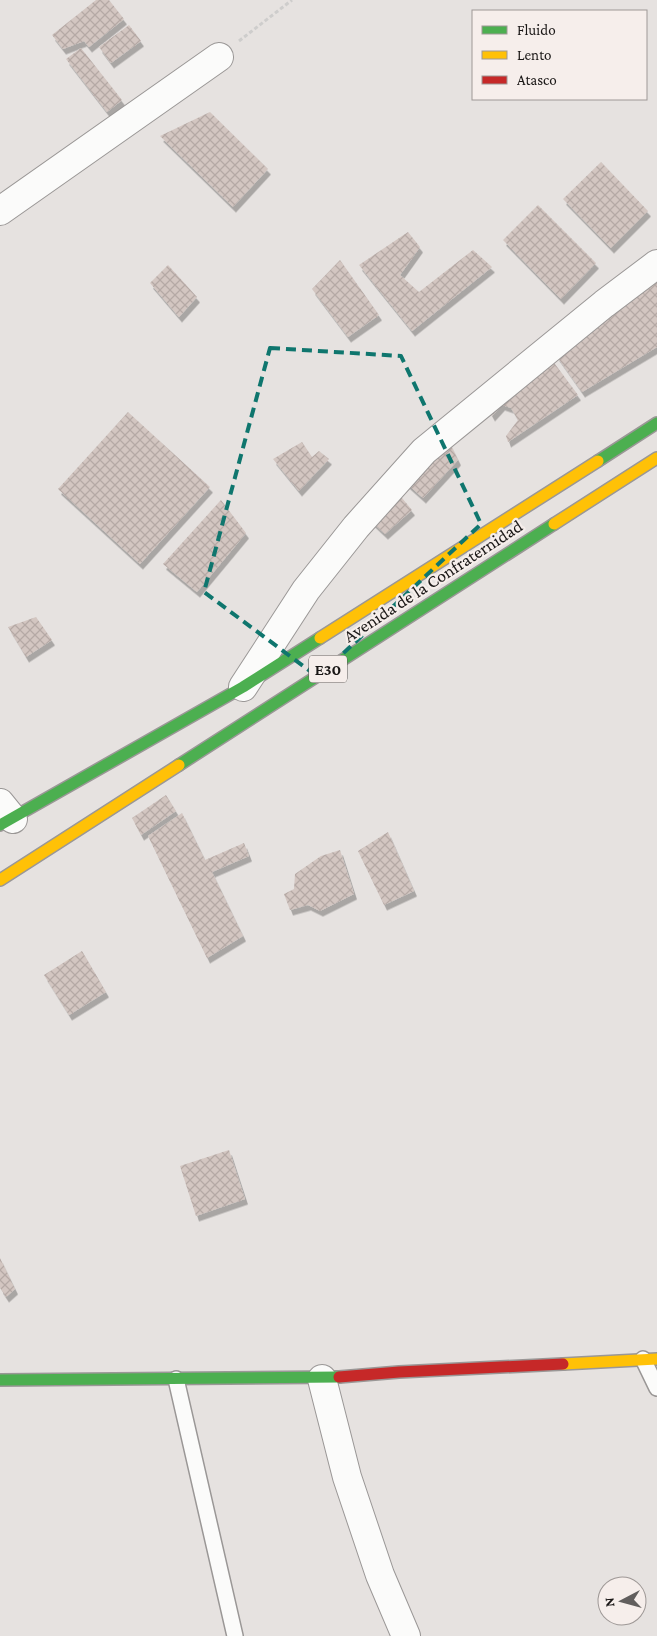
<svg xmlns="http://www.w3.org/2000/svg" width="657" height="1636" font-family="'Crimson Pro',serif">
<defs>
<pattern id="building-cross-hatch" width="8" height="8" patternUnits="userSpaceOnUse" patternTransform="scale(1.25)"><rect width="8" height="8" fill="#d3c6c1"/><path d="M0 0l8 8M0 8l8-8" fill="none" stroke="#b5a9a5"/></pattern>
<filter id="shadow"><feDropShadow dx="3" dy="5.5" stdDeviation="0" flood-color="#0004"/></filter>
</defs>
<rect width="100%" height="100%" fill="#e6e2e0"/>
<path fill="url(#building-cross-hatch)" filter="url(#shadow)" d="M96 0H109L124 19 89 47 84 41 63 49 52 35Z
M129 25 141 41 111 63 99 47Z
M81 48 122 100 107 112 66 59Z
M210 112 268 169 233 207 160 136Z
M601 162 648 211 611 248 563 199Z
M538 205 596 263 561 299 503 240Z
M408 232 420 247 400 275 419 292 473 250 492 267 412 331 359 265Z
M340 260 379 315 348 337 312 289Z
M168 265 197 297 179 317 150 283Z
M657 274V347L582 392 556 355Z
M549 356 578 395 508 442 506 436 518 420 511 408 502 405 492 416 487 407Z
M128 412 210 487 140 564 58 489Z
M448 440 458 460 423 498 404 481Z
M302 442 312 457 319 451 329 459 299 491 273 459Z
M397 492 412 510 385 534 370 520Z
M221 500 246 533 197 592 163 564Z
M36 617 52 640 26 657 8 627Z
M166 795 176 811 141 835 132 818Z
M182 813 205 860 244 843 249 856 212 872 243 936 207 958 148 836Z
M388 832 414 891 384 905 358 851Z
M340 850 354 894 320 911 308 905 290 910 284 894 294 889 295 874 321 856Z
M82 951 106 992 69 1015 44 975Z
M229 1150 245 1199 196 1216 180 1166Z
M0 1258 15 1289 6 1297 0 1288Z"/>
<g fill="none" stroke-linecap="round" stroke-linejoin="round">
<g stroke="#9a9796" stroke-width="18">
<path id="lane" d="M643 1359 657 1388
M176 1379 235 1636"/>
</g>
<g stroke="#9a9796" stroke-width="30">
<path id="street" d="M0 211 219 57
M243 687 306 590 356 527 424 451 604 304 657 264
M0 803 13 819
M322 1379 347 1477 380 1575 406 1636"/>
</g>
<g stroke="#9a9796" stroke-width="14">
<path id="fast" d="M598 461 657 423
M179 765 554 524
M0 825 243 687 320 638
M0 1380 339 1377"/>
</g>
<g stroke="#9a9796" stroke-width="14">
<path id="slow" d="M554 524 657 458
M320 638 598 461
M0 880 179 765
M563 1364 657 1359"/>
</g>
<g stroke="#9a9796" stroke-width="14">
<path id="jam" d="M339 1377 399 1372 563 1364"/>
</g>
<path stroke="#cecdcc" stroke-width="3" stroke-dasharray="4 2.5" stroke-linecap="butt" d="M239 41 292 0"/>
<use href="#lane" stroke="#fbfbfa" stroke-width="15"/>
<use href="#street" stroke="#fbfbfa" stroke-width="28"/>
<use href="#fast" stroke="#4caf50" stroke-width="11"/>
<use href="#slow" stroke="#ffc107" stroke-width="11"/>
<use href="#jam" stroke="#c62828" stroke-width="11"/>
</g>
<path fill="none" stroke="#0f766e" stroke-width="4" stroke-dasharray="10 6" stroke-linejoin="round" d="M270 348 401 356 481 524 318 677 204 592Z"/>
<g text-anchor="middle" stroke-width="4.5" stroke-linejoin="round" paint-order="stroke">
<rect fill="#f6eeeb" stroke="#5c5856" stroke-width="1" x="309" y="655.5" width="38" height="27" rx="4"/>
<g font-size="16" font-weight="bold" fill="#1a1716">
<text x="328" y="675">E30</text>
</g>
<g font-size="18" fill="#1a1716" stroke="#f6eeeb">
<text transform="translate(433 581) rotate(-33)" y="6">Avenida de la Confraternidad</text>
</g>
</g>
<rect x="472" y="10" width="175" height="90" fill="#f6eeeb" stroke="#9e9896"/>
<rect x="482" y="26" width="25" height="8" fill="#4caf50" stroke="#9e9896"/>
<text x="517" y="35" font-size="15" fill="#1a1716">Fluido</text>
<rect x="482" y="51" width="25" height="8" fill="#ffc107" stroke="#9e9896"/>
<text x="517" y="60" font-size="15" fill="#1a1716">Lento</text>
<rect x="482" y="76" width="25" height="8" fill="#c62828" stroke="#9e9896"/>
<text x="517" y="85" font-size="15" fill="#1a1716">Atasco</text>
<g transform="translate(622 1601) rotate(264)"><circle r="24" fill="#f6eeeb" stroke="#9e9896"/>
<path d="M0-4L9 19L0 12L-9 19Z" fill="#615e5d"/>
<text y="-8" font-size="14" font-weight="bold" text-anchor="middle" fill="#1a1716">N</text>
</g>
</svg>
